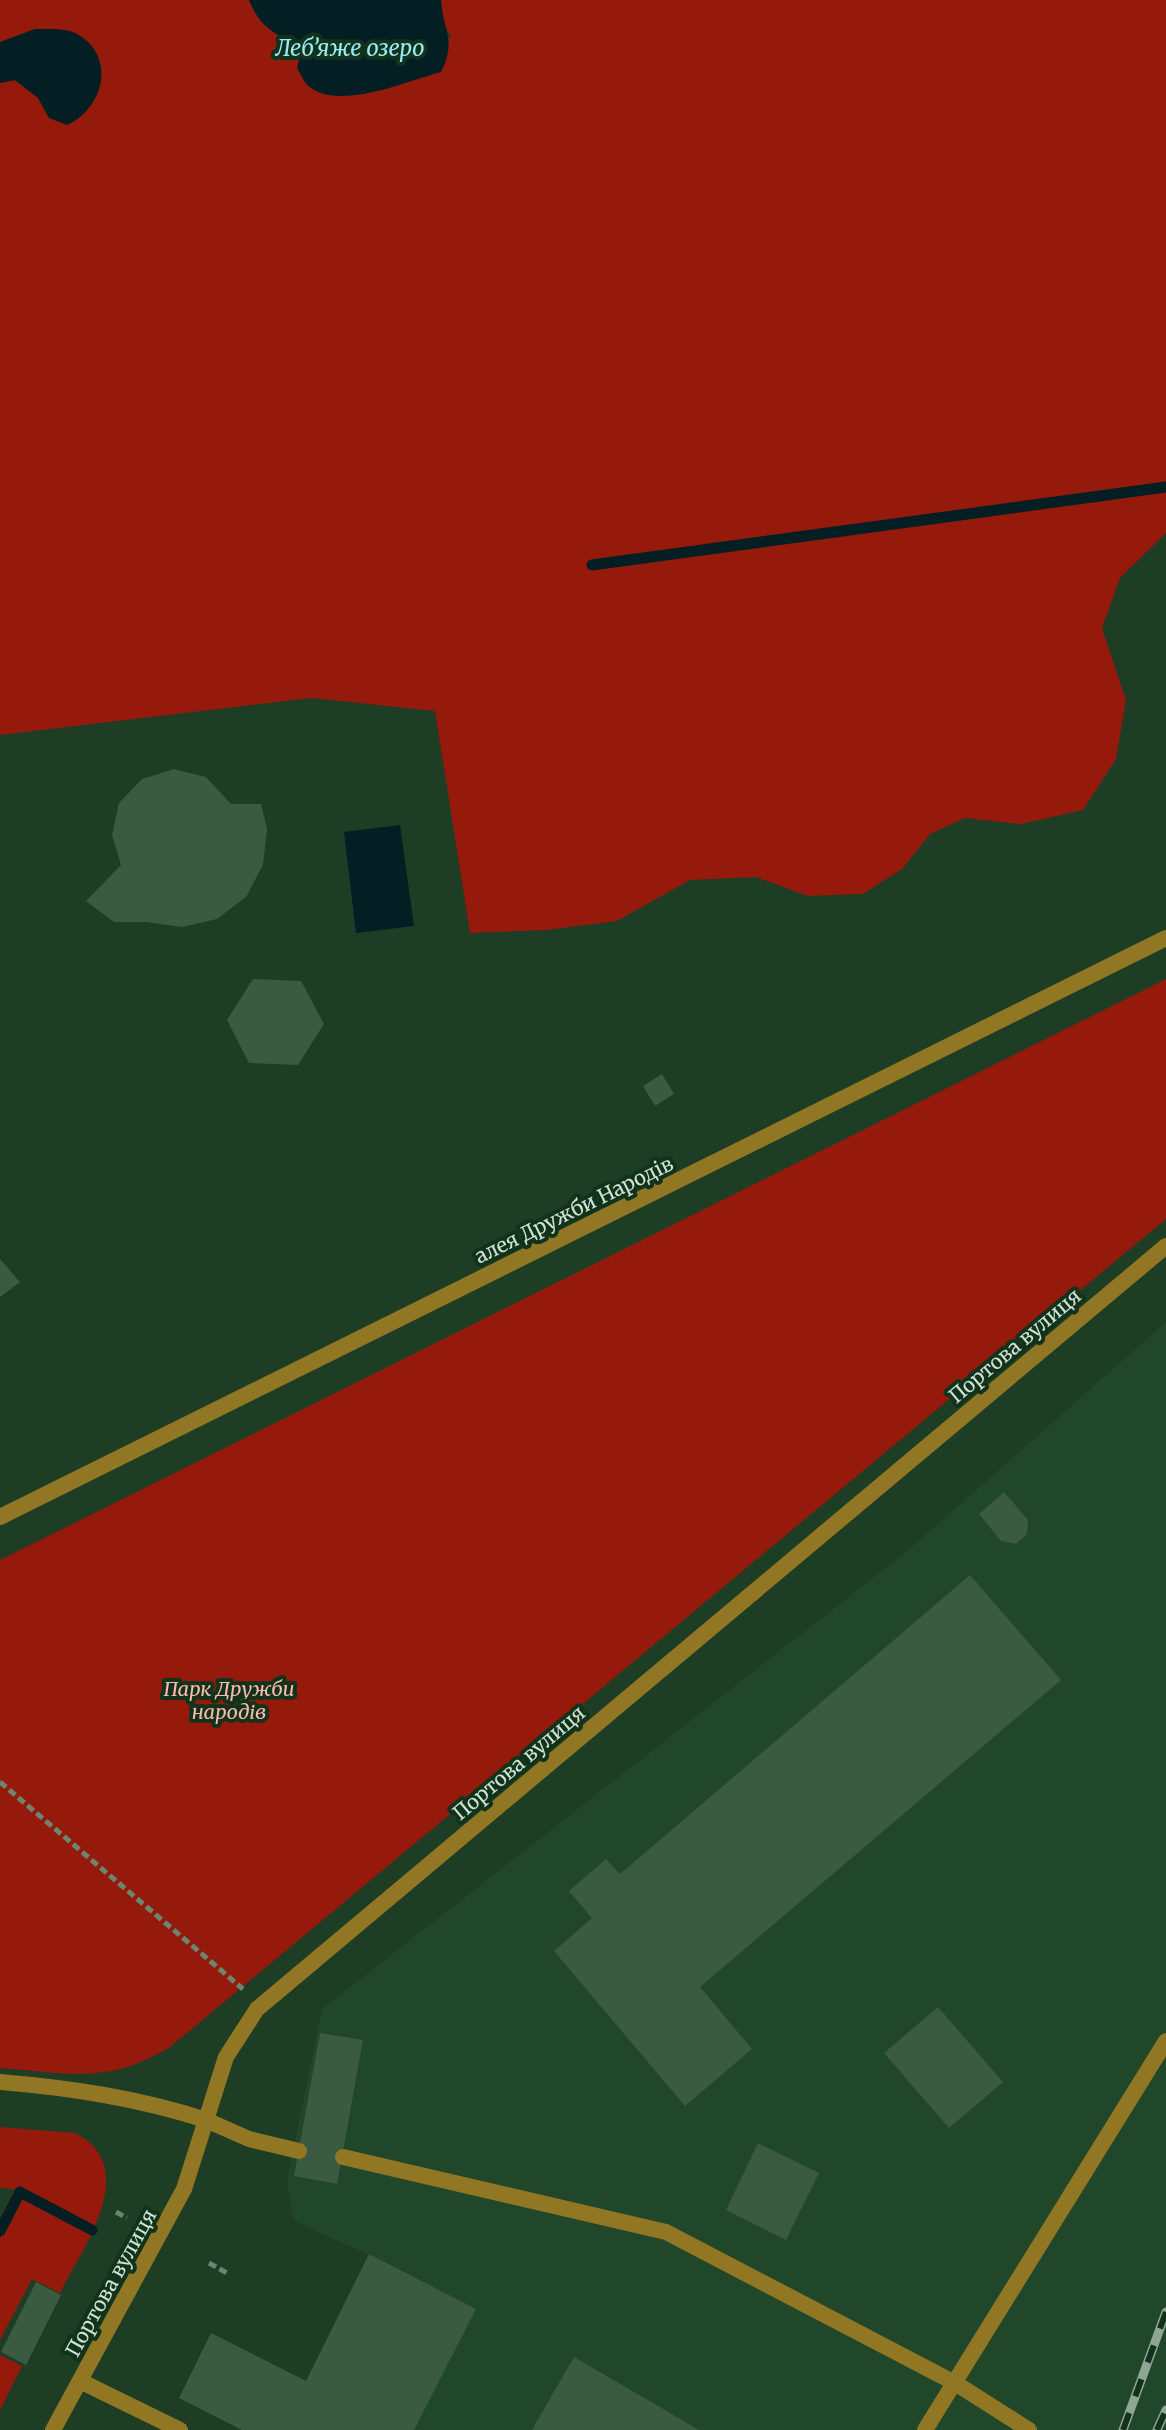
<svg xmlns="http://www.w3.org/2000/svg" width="1166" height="2430" font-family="Merriweather,serif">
<rect width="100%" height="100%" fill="#1d3d25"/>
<path fill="#21472b" d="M1166 1322V2430H242L179 2398 211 2333 306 2381 369 2255 294 2221 287 2181 322 2009 906 1552Z"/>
<path fill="#951a0c" d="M0 0H249C258 23 271 33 293 42L300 55 451 38 442 19 441 0H1166V533L1120 578 1102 628 1126 700 1116 759 1083 810 1021 824 965 818 930 834 902 869 863 894 808 896 756 877 690 880 617 921 546 930 470 933 435 711 311 698 0 735V83L14 80 39 98 49 118 35 29 0 42Z
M1166 979V1219L170 2047C109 2085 67 2073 0 2068V1560Z
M0 2127 75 2133C143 2167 82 2249 60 2293L32 2279 0 2340V2219L15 2189 0 2188Z
M0 2355 22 2366 0 2410Z"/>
<path fill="#041f24" d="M249 0H441C443 31 457 40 441 72 407 81 342 110 311 88 304 84 301 74 297 68L300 55 293 42C271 33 258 23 249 0Z
M35 29C46 29 63 28 73 32 117 52 106 107 67 125L49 118 38 98 15 80 0 83V42Z
M400 825 414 926 356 933 344 832Z"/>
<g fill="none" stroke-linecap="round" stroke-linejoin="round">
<path stroke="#041f24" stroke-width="11" d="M592 565 1166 487
M0 2231 20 2192 92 2230"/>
</g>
<path fill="#3a5b41" d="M174 769 206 777 231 804H261L267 829 263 865 246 897 217 919 182 927 146 922H114L86 901 121 865 112 835 119 803 142 779Z
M253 979 301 981 324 1024 298 1065 249 1063 227 1020Z
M662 1074 674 1094 655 1106 643 1086Z
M0 1259 20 1282 0 1297Z
M1004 1492 1028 1520 1027 1534 1016 1544 1001 1541 979 1514Z
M970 1575 1061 1680 700 1987 752 2049 685 2106 554 1951 592 1918 569 1891 606 1859 620 1874Z
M938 2007 1003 2082 949 2128 884 2053Z
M320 2033 363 2040 337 2184 294 2176Z
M758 2143 819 2173 786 2240 726 2210Z
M369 2254 476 2309 414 2430H242L179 2398 211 2333 306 2381Z
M36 2282 61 2295 26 2365 1 2352Z
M574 2357 699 2430H532Z"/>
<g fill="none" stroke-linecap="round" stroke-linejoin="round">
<path stroke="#6b8571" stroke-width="5" stroke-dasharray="8 4" stroke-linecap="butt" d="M0 1782 243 1989
M116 2212 127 2218
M209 2263 227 2273"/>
<path stroke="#917624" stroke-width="16" d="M206 2120 249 2139 299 2151
M343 2157 666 2232 955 2383 1029 2430
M80 2381 180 2430
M925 2430 1166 2041"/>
<path stroke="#917624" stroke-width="16" d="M0 1517 1166 938"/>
<path stroke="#917624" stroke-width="16" d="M53 2430 184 2189 206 2120"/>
<path stroke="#917624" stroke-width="16" d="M0 2082C71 2088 138 2098 206 2120L226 2057 257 2009 1166 1246"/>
<g stroke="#8ea693" stroke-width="9">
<path id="rail" d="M1123 2430 1166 2312
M1157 2430 1166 2410"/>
</g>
<use href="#rail" stroke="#12331b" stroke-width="6" stroke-dasharray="18" stroke-linecap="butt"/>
</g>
<g text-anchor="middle" stroke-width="8" stroke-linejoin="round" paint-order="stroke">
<g font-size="20" fill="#d0e2d3" stroke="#12331b">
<text transform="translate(574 1210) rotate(-26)" y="7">алея Дружби Народів</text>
<text transform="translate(1015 1346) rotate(-40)" y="7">Портова вулиця</text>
<text transform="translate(519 1763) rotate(-40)" y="7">Портова вулиця</text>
<text transform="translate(111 2283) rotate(-61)" y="7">Портова вулиця</text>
</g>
<g font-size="20" font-style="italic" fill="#fdbaae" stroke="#12331b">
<text x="229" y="1696">Парк Дружби<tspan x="229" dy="23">народів</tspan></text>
</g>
<g font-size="22" font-style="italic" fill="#9beaf9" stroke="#12331b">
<text x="350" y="56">Леб’яже озеро</text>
</g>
</g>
</svg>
